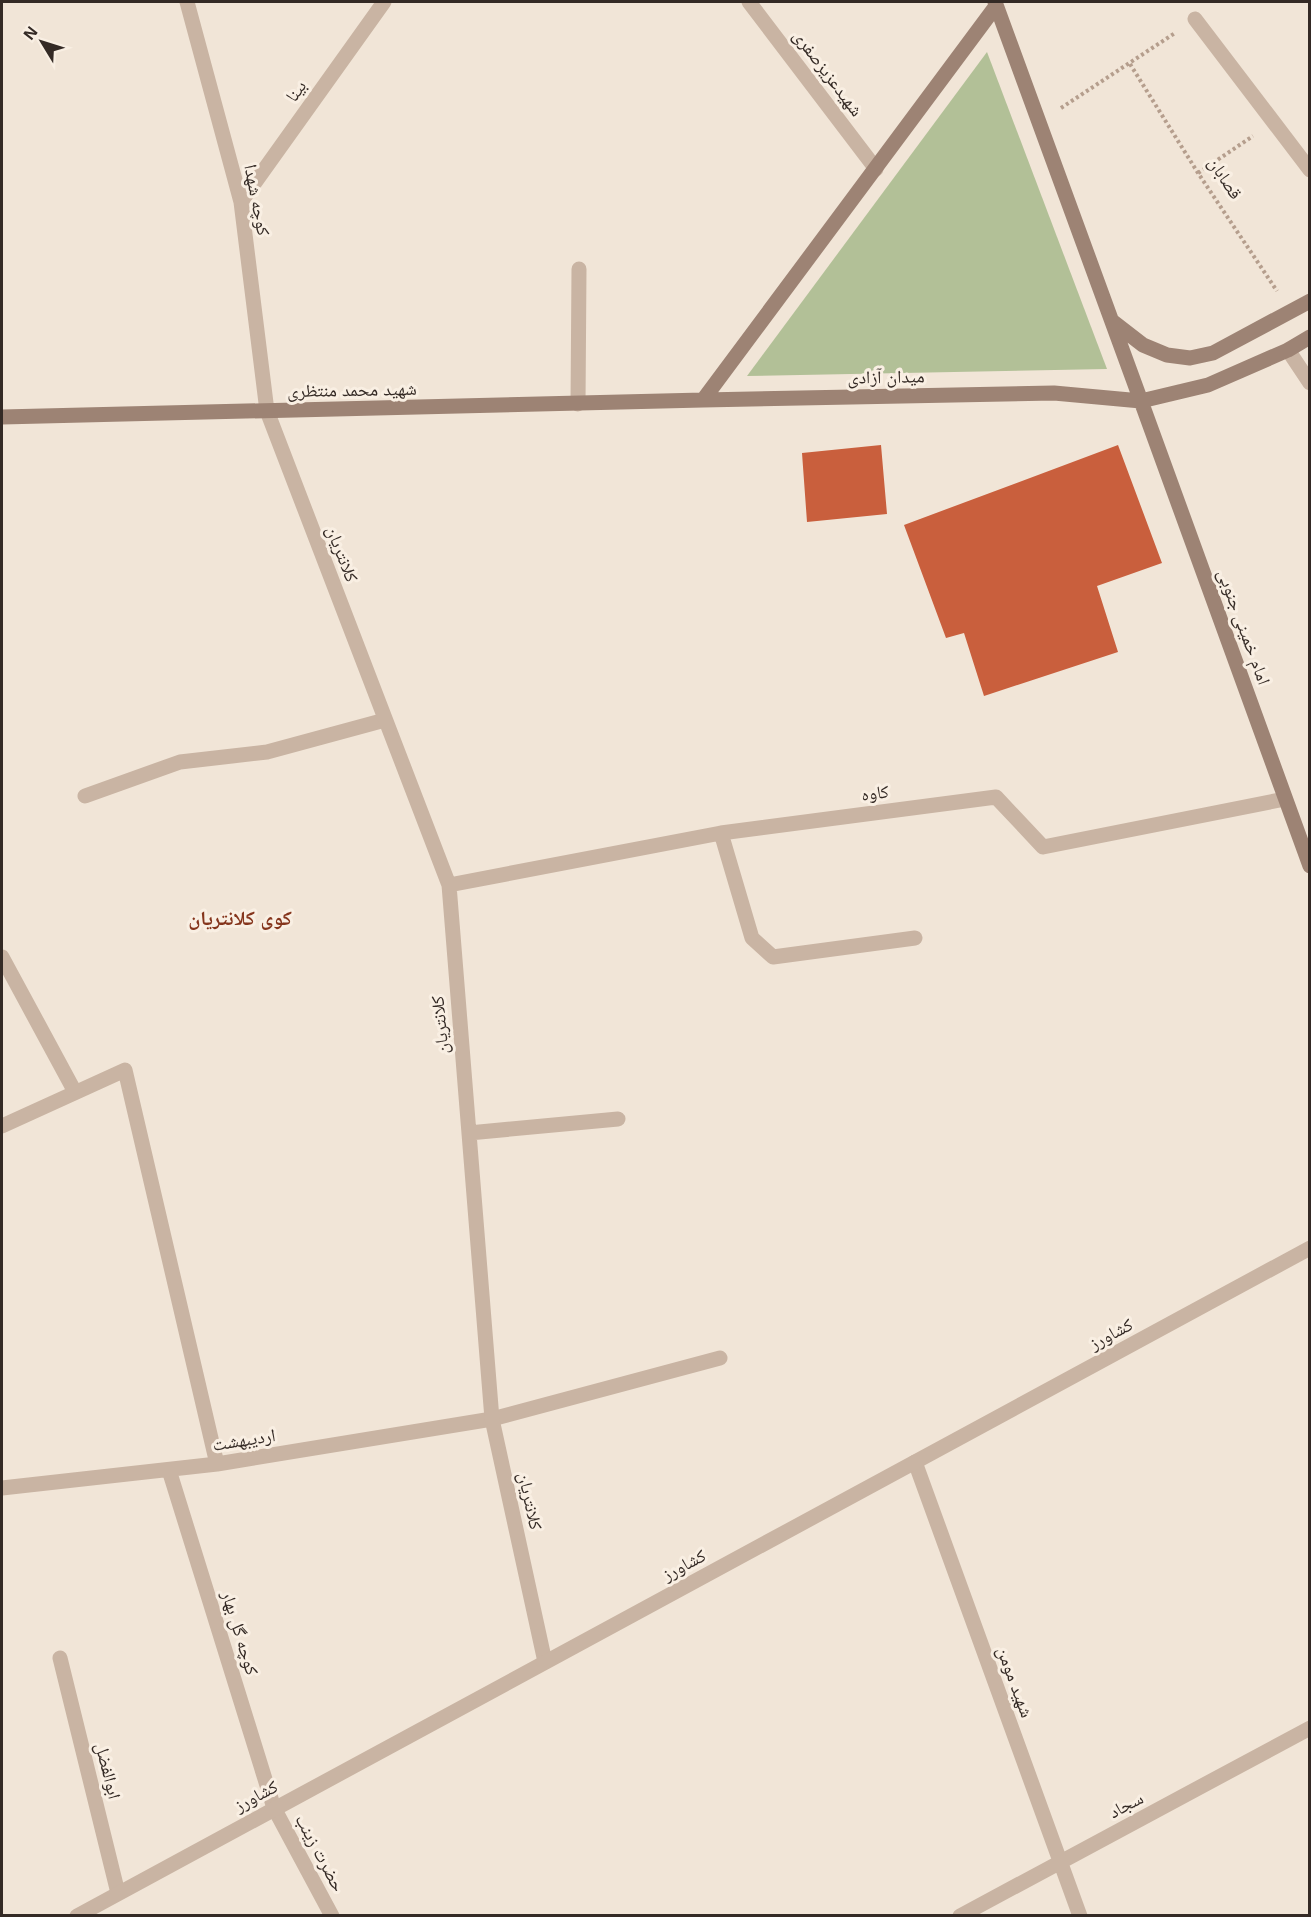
<svg xmlns="http://www.w3.org/2000/svg" width="1311" height="1917" font-family="Helvetica,'Noto Naskh Arabic',sans-serif">
<rect width="100%" height="100%" fill="#f1e5d7"/>
<path fill="#b2c097" d="M987 52 1107 369 747 376Z"/>
<path fill="#c95f3d" d="M881 445 887 514 807 522 802 453Z
M1118 445 1162 563 1097 586 1118 652 984 696 964 633 946 638 904 525Z"/>
<g fill="none" stroke-linecap="round" stroke-linejoin="round">
<path stroke="#b59e8d" stroke-width="4" stroke-dasharray="3 3" stroke-linecap="butt" d="M1130 64 1198 173 1277 291
M1061 108 1175 33
M1198 173 1253 136"/>
<path stroke="#c9b4a3" stroke-width="15" d="M187 2 241 202 267 411
M749 2 876 169
M1195 19 1310 170
M241 202 384 2
M578 404 579 269
M85 796 180 762 267 752 385 720
M2 957 75 1092
M2 1126 125 1070 217 1464
M169 1470 274 1808
M2 1488 217 1464 492 1419 720 1358
M60 1658 118 1893"/>
<path stroke="#c9b4a3" stroke-width="15" d="M1288 350 1310 383
M267 411 449 885 492 1419 545 1662
M721 833 752 938 773 957 915 938
M449 885 721 833 996 797 1043 847 1285 799
M469 1133 618 1119
M915 1462 1080 1916
M274 1808 332 1916
M960 1916 1310 1728"/>
<path stroke="#c9b4a3" stroke-width="15" d="M77 1916 1310 1248"/>
<path stroke="#9d8374" stroke-width="15" d="M995 2 1141 401 1054 393 703 400 996 6
M1112 321 1143 345 1167 355 1190 358 1213 353 1310 301
M1310 337 1288 350 1208 385 1141 401 1310 866
M2 417 703 400"/>
</g>
<g text-anchor="middle" stroke-width="6" stroke-linejoin="round" paint-order="stroke">
<g font-size="18" fill="#342a25" stroke="#f9efe3">
<text transform="translate(828 73) rotate(53)" y="6">شهیدعزیزصفری</text>
<text transform="translate(296 91) rotate(-55)" y="6">بینا</text>
<text transform="translate(1225 178) rotate(57)" y="6">قصابان</text>
<text transform="translate(257 200) rotate(79)" y="6">کوچه شهدا</text>
<text transform="translate(886 377) rotate(-1)" y="6">میدان آزادی</text>
<text transform="translate(352 390) rotate(-1)" y="6">شهید محمد منتظری</text>
<text transform="translate(342 554) rotate(69)" y="6">کلانتریان</text>
<text transform="translate(1244 627) rotate(70)" y="6">امام خمینی جنوبی</text>
<text transform="translate(875 793) rotate(-7)" y="6">کاوه</text>
<text transform="translate(440 1025) rotate(-95)" y="6">کلانتریان</text>
<text transform="translate(1111 1334) rotate(-28)" y="6">کشاورز</text>
<text transform="translate(244 1440) rotate(-9)" y="6">اردیبهشت</text>
<text transform="translate(530 1501) rotate(78)" y="6">کلانتریان</text>
<text transform="translate(684 1565) rotate(-28)" y="6">کشاورز</text>
<text transform="translate(240 1633) rotate(73)" y="6">کوچه گل بهار</text>
<text transform="translate(1015 1682) rotate(70)" y="6">شهید مومن</text>
<text transform="translate(108 1771) rotate(76)" y="6">ابوالفضل</text>
<text transform="translate(256 1796) rotate(-28)" y="6">کشاورز</text>
<text transform="translate(1126 1805) rotate(-28)" y="6">سجاد</text>
<text transform="translate(320 1853) rotate(62)" y="6">حضرت زینب</text>
</g>
<g font-size="20" font-weight="bold" fill="#85351c" stroke="#f9efe3">
<text x="240" y="925">کوی کلانتریان</text>
</g>
</g>
<rect width="1311" height="1917" fill="none" stroke="#342a25" stroke-width="6"/>
<g transform="translate(42 42) rotate(308)" stroke="#f9efe3" stroke-width="4.5" paint-order="stroke">
<path d="M0-4.5L10 22L0 15L-10 22Z" fill="#342a25"/>
<text y="-9" font-size="16" font-weight="bold" text-anchor="middle" fill="#342a25">N</text>
</g>
</svg>
